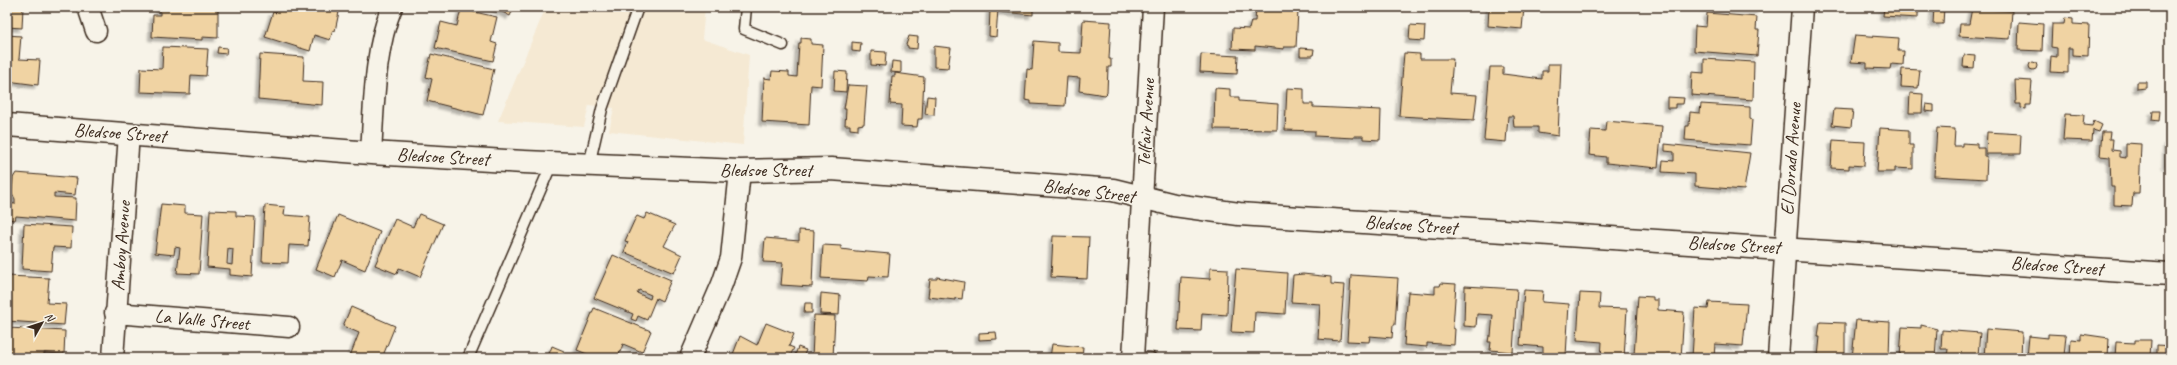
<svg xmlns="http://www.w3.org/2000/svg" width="2177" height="365" font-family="Caveat,sans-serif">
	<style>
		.built { fill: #f5e9d3 }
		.building { fill: #f0d3a3; stroke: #3b2a1e; fill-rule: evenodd; filter: url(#shadow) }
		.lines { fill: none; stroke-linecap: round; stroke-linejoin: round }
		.service-casing { stroke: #3b2a1e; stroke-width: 13 }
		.minor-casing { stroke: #3b2a1e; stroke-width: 23 }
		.tertiary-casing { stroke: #3b2a1e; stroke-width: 25 }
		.service { stroke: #f7f3e8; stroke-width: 10 }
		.minor { stroke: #f7f3e8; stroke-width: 20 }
		.tertiary { stroke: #f7f3e8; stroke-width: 22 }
		.labels { text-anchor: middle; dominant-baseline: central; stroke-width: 3; stroke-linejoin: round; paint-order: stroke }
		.street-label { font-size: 19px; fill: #3b2a1e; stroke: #f7f3e8 }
	</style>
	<defs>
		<filter id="shadow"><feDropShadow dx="-3.5" dy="3.5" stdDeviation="1" flood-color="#0004"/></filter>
	</defs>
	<rect width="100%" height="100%" fill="#f7f3e8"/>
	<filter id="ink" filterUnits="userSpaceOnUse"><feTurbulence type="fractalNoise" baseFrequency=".025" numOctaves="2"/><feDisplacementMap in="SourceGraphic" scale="8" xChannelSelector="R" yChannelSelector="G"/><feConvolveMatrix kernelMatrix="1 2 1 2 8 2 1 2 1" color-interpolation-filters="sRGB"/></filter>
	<g filter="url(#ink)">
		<path class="built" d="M546 7H705L702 39 749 55 743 145 609 131 614 108 589 105 584 127 498 121Z"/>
		<path class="building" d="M7 7H23L22 28 7 27Z
			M160 7H218V38L202 37V40L152 37 153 15H160Z
			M278 7H321L339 12 335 31 333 30 330 40 314 35 310 51 265 37 273 12 276 13Z
			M493 7H514L510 16Z
			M1002 7H1033V15L1002 12Z
			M1489 7H1524L1522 29 1488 26Z
			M1702 7H1760V10Z
			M1871 7H1922V11H1918V18L1883 16 1884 8Z
			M1934 7H1944L1943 24H1933Z
			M1256 8 1298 11 1296 47H1284V49L1255 46V50L1232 49 1233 28 1249 29 1251 21H1255Z
			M1972 8 2012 11 2010 39 1959 36 1960 24H1969Z
			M461 9 497 17 491 42 497 44 493 61 435 48 441 22 457 26Z
			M990 9H998L996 37 989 36Z
			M1707 13 1757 17 1756 30H1759L1757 56 1694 51 1695 26 1706 27Z
			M2065 18 2073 19V24L2089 25 2088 56 2072 55V48H2068V73L2050 72 2051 56 2057 57V48L2051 47 2052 24H2064Z
			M1083 20 1111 22 1109 59H1111V67H1108L1107 93 1105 95 1079 91 1080 78 1067 77 1065 106 1031 104V101L1025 100 1027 69 1032 70 1034 41 1058 43V52L1081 53Z
			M2019 22 2043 24 2042 51 2018 50Z
			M1410 25 1425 26 1424 41 1409 40Z
			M7 35 21 36 19 59 40 60 38 85 7 81Z
			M1855 35 1899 38 1898 51H1904L1903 65 1891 64 1890 69 1867 68V63L1851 62Z
			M909 36 918 37 917 49 908 48V46L906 45Z
			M801 38 811 39V44L823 45 821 86 811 85 809 125 762 122 764 78 771 79 772 71 789 72V76L797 77 799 43H801Z
			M852 42 861 43 860 52 852 51Z
			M934 46 951 48 948 68 934 67Z
			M163 47 208 49 206 76 191 75 190 94 140 92 141 68 162 69Z
			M218 47 227 48 226 54 217 53Z
			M1300 48 1314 49 1313 56H1300Z
			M871 51 886 52 885 66 871 65Z
			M1404 53 1420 54V59H1453L1450 93 1477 95 1474 120 1399 116Z
			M260 54 304 57 303 81 323 82 322 105 258 99Z
			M431 54 494 69 483 115 427 101 432 79 426 77Z
			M1201 54 1238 56 1237 74 1200 72Z
			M1964 55 1975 56 1974 68 1963 67Z
			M1704 59 1754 62 1753 100 1691 95 1692 72 1704 73Z
			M892 61 901 62V73L891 72Z
			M2029 66a4 4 0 1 1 8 0a4 4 0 1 1-8 0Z
			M1548 64H1561L1558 136 1538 133V127H1514L1513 116H1508L1506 142 1484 140 1490 67H1503V74L1542 79V71H1548Z
			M1902 69 1920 70 1918 88 1901 87Z
			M835 71 847 72 846 92 834 91Z
			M895 73 924 77 922 119H918L917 127 901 126 902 105 890 104 892 76H895Z
			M2015 80 2032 81 2030 105H2026V109L2021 108V104H2016Z
			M2137 82H2146V88L2137 89Z
			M848 85 867 86 864 124 858 125V130L850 129V125H845L846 109H844Z
			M1215 88 1230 89V97H1239V101L1278 104 1277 130 1214 129Z
			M1287 88 1304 89V104H1313V107L1381 110 1380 140 1363 139V136H1354V138L1315 136V131L1285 130Z
			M1910 93 1923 94 1922 113H1909Z
			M927 96 935 97 934 115 925 114Z
			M1667 97 1684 98 1683 104H1675V108H1667Z
			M1701 104 1750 107V119L1752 120 1750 145 1685 140 1686 126H1689L1690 112 1700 113Z
			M1926 104 1934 105V112L1925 111Z
			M1834 109 1853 110 1851 127 1832 125Z
			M2153 111H2160L2159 121 2152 120Z
			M2065 114 2084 115 2083 125 2092 126 2094 121 2102 125 2099 132 2093 130 2092 141 2063 140Z
			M1606 121 1662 126 1658 168 1606 163V157L1589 155 1591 130 1605 131Z
			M1880 128 1909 130V145H1913V169L1895 168V172H1877Z
			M1937 128 1955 129 1954 146H1962V143L1977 144V148H1984V156H1987L1986 179 1934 176Z
			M1987 132 2021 134 2020 154H1986Z
			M2102 132H2110L2109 139H2113L2112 150 2120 151V157L2126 158V143L2141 144 2139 193H2133L2132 206 2114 205V187H2111L2110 157 2100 156Z
			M1833 140 1865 142 1864 166 1849 165V169L1831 168Z
			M2167 142H2170V165H2166Z
			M1665 144 1750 153 1744 190 1695 186V174L1662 172 1663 160 1674 161V152L1665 151Z
			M16 173 77 178 75 195 54 193V197L76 198 75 221 16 216 15 220 7 219V203L15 204V199L12 193 13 178Z
			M161 204 185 206V213L203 214 199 274 177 273 180 248 175 247 174 255 155 253Z
			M265 205 285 207 284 215 310 217 308 246 289 245 288 263 262 262Z
			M210 210 236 211V216L255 217 252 277 230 275V269L207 267ZM228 248 233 249 232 265 227 264Z
			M647 213 675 225 664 246 682 255 674 273 624 252 628 242 625 241 635 219 637 216 644 219Z
			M419 214 443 224 420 277 399 268 397 274 375 265 395 219 413 227Z
			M338 215 380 232 365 270 342 260 335 277 316 269Z
			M24 224 72 227 71 248 53 247 51 271 22 269Z
			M799 230 814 231 812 287 781 285 783 263 763 262 765 238 799 241Z
			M1053 236 1089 237 1087 279 1051 277Z
			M823 245 841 246V249L856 251 890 254 888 277 869 276 868 281 821 278Z
			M613 255 671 280 662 301 656 298 647 320 638 316 636 321 631 319 633 314 594 298ZM639 290 651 295 650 299 637 293Z
			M1210 268 1228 269 1227 315 1202 313 1201 331 1178 330 1181 277 1210 279Z
			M1236 269 1287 273 1285 314 1255 312 1254 333 1231 332Z
			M1303 274 1331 277V284L1344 285 1340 341 1318 339 1320 304 1291 302 1293 275Z
			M1351 275 1398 278 1395 325H1393L1392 338 1370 336 1369 342 1347 341Z
			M8 276 49 278 47 303 66 304 64 325 7 321Z
			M937 277 964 282 962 299 955 298V300L928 297 930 279H937Z
			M1441 283 1456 284 1453 328 1455 329 1454 345 1427 343V347L1404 345 1408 292 1435 294V286H1440Z
			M1465 286 1517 289 1513 352 1490 350 1491 342H1488L1489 336H1491L1493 315 1477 314 1476 327 1464 326Z
			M1524 290 1543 291 1542 302 1569 304 1566 356 1543 355V347L1520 345Z
			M821 293 840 295 839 315 820 314Z
			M1580 293 1600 294 1599 308 1627 309 1624 358H1601L1602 342 1577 340Z
			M1638 296 1653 297V300H1658V310L1684 312 1681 358H1658V356L1634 355Z
			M1709 302 1747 304 1743 346 1715 344 1714 358H1692L1695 308 1708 309Z
			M805 303H812V313H804Z
			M351 307 395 326 382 358H355L350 356 359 333 343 326Z
			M594 308 651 331 642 352 623 344 618 358H597L577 350Z
			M814 315 835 316 833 358H812Z
			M1856 320 1890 322 1889 358H1852Z
			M1820 322 1845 323V358L1818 357 1820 337H1818Z
			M766 323 794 334 789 346 794 348 789 358 732 357 740 336 757 345Z
			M1921 325 1937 329 1935 358H1900L1902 327 1921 328Z
			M8 328 65 331 64 354 44 353V358H7Z
			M1986 329 2022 332 2021 358H1984Z
			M1942 330 1980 333 1978 355 1974 358H1947L1948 349H1941Z
			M996 332 997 339 979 340V333Z
			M2048 334 2066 335 2064 356 2027 358 2029 336 2048 338Z
			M2081 334 2109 338 2108 358H2070L2071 339 2081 340Z
			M2135 340H2151L2150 358H2115L2116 342 2135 343Z
			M1052 344 1083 347 1082 358H1050Z
			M2157 345 2170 346V358H2157Z
			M552 346 564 351 561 358 549 354Z
			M798 347 806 350 803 358H794Z"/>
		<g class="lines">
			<defs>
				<path id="service" d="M746 7 744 29 783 45
					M589 165 602 109 638 7
					M1133 357 1151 358
					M468 358 552 163"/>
				<path id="minor" d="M88 7 96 31
					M371 153C374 107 374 50 392 7
					M115 313 289 327
					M113 358 129 134
					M690 358 722 284 731 258 740 171
					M1133 358 1153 7
					M1778 358 1802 7"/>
				<path id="tertiary" d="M7 125 371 153 524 162 740 171 831 169 1113 190 1174 205 1239 214 2170 274"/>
			</defs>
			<use href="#service" class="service-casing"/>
			<use href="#minor" class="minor-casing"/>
			<use href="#tertiary" class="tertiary-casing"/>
			<use href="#service" class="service"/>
			<use href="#minor" class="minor"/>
			<use href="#tertiary" class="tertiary"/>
		</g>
	</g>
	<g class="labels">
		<g class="street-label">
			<text transform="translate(1146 123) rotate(-87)">Telfair Avenue</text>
			<text transform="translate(120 133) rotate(4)">Bledsoe Street</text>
			<text transform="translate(443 157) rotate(3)">Bledsoe Street</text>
			<text transform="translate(1791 159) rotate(-86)">El Dorado Avenue</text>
			<text x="766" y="170">Bledsoe Street</text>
			<text transform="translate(1089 191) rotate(7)">Bledsoe Street</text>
			<text transform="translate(1411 225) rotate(4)">Bledsoe Street</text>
			<text transform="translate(1734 245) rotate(3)">Bledsoe Street</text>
			<text transform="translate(121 246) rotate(-86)">Amboy Avenue</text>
			<text transform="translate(2057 266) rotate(4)">Bledsoe Street</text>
			<text transform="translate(202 320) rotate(5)">La Valle Street</text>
		</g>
	</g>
	<rect width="2177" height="365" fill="none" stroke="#f7f3e8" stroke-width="24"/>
	<rect x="12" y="12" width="2153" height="341" fill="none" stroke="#3b2a1e" stroke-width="1.5" filter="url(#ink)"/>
	<g transform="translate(42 323) rotate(51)" stroke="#f7f3e8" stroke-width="3" paint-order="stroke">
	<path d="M0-3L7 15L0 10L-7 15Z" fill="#3b2a1e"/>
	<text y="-6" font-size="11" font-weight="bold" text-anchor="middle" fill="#3b2a1e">N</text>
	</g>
</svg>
